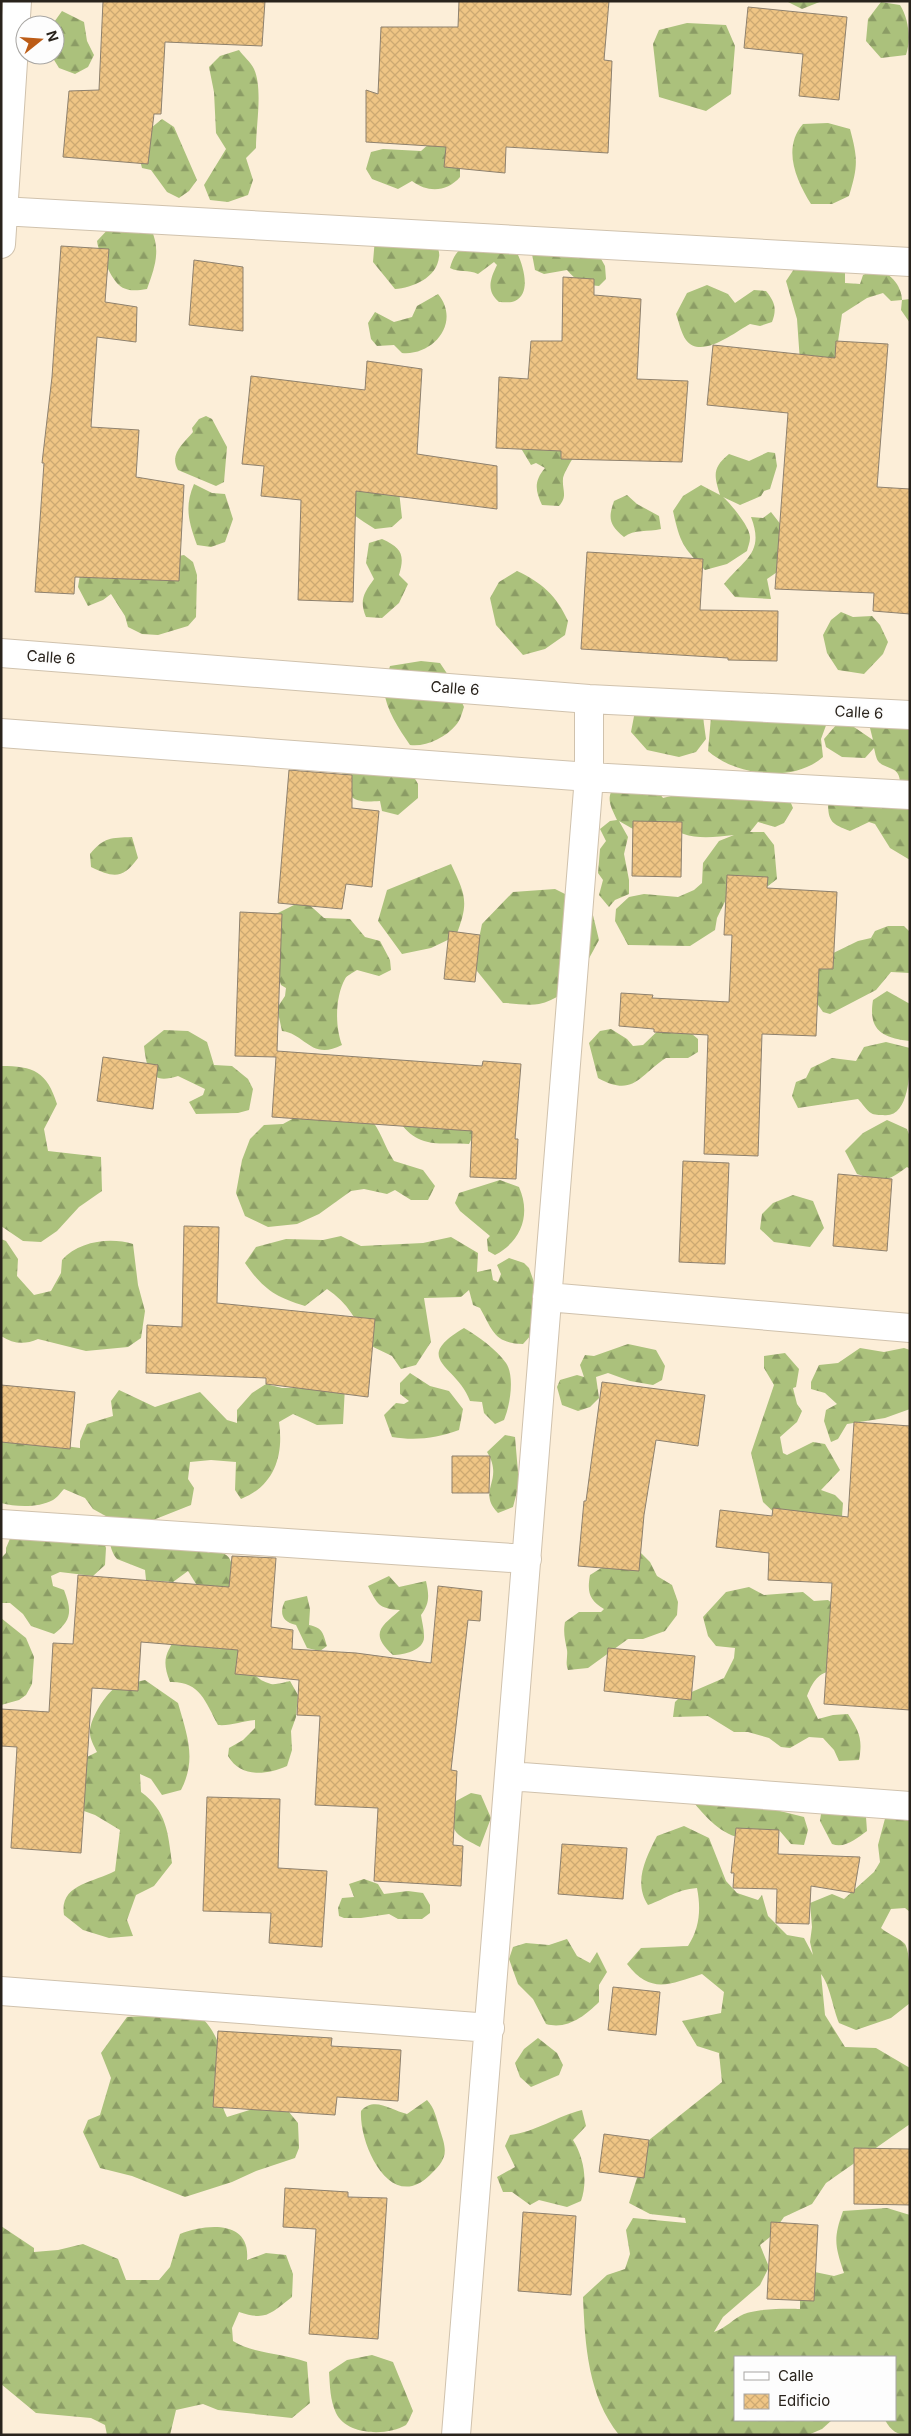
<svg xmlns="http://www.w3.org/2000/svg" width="911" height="2436" font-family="Inter,sans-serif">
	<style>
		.forest { fill: url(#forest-firs) }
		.building { fill: url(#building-cross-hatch); stroke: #8e816e }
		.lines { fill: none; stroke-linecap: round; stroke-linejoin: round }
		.minor-casing { stroke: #d0c2ad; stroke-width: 30 }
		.minor { stroke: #fff; stroke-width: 28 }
		.labels { text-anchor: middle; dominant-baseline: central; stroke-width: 4; stroke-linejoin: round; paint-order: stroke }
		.street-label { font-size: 15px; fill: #29231c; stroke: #fdfdfd }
	</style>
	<defs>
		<pattern id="forest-firs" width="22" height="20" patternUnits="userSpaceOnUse" patternTransform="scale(1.25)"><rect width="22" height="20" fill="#abc17c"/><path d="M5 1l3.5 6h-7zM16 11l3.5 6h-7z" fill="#8b9c65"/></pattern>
		<pattern id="building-cross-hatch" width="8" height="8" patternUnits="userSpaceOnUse" patternTransform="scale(1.25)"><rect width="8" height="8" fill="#efc585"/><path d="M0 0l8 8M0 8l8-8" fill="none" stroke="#cda972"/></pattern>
	</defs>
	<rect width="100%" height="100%" fill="#fceed8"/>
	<path class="forest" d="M786 1H822L802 9Z
		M881 2 900 5C909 19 911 40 906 55L881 58 866 41 868 19Z
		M62 11 84 22 87 41 94 55 88 67 75 74 59 68 51 55H55V25H52Z
		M687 23 726 25 735 46 731 94 706 111 659 97 653 44 659 30Z
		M239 50C243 56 251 62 254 69 263 89 256 125 256 148L246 158 253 180 248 195 228 202 210 200 204 185 226 149 216 133 214 92 209 67 220 56Z
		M162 119 174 127 197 180 189 191 179 198 167 192 151 170 142 168 135 141Z
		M828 123 850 129C858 159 858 166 849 196L832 204H811C796 180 782 148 803 124Z
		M438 136 460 160V177C447 192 428 193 412 181L398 189 372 179 366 169 371 152 383 149 421 151Z
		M112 225 151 229C161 250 155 267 147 289 121 294 116 285 105 263 102 256 98 249 97 241Z
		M375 238 437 245C438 248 440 254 439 257 437 278 412 288 395 289L373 262Z
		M469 245 490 252 493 250 515 249C522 261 533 293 515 301 511 303 503 302 499 302 486 291 490 279 497 265L494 262 478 274C468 269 459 273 450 268 453 257 457 249 469 245Z
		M555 253 564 257H600L605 266 606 279 599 286C585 285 576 281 567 270L544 274 535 270 532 254Z
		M796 266 845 270V283L860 284 863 275C866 274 871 270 874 270 889 270 902 286 902 300L910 299V323L901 310 902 300 891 301 883 293 867 298 842 314 834 369 800 362 797 319 786 281Z
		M707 285 728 294 735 303 754 290 766 291C775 302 777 309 772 322L760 326 750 324C735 332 701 360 686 340 681 333 679 322 676 314L687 293Z
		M438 294C461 322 434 356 402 353L394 345 377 346 371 339 368 323 375 312 394 322 412 317 417 306Z
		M206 416 212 419 227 447 224 482 216 486 178 470C169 454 183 444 193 432L192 428 199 419Z
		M519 445 576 453C573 458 563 474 563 479 562 490 568 496 559 506L542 505C535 490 534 481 545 468L536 463 531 465Z
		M768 452 775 453 777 466 770 489 764 491 761 496 740 505 723 497C731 504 751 528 750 538 750 542 748 547 747 551L727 564 705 570C683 547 680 543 673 511L683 496 701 485 720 495C714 475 712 468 729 454L749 461Z
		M342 479 399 491 402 518 392 527 375 529 364 522 351 513Z
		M194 484 212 493 225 494 233 519 225 542 211 547 197 545C189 523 184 507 194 484Z
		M627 495 637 504 659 516 661 529C648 532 634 529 624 537 609 525 608 518 614 501Z
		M771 512 785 530 783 568 767 579 771 599 735 597 724 584C744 559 765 553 751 517L763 518Z
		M382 539C402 548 405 555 399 575L408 584 399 603 382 618 366 617C359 600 364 593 374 579L366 563 369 543Z
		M184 555 193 562 197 575 196 617 188 626 158 635 142 634 128 627 125 616 111 594 103 600 88 606 78 587 80 575Z
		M517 571C541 582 557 596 568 621L565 635 545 649 523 655 496 625 490 598 499 582Z
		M841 612 853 617 872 616 880 625 888 642 883 654 864 674 838 670 827 653 823 635 831 620Z
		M421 661 440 663 454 684 464 707C462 713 460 721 456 725 445 738 426 747 410 745 399 729 386 710 384 690 384 683 388 673 390 666Z
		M910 700V860L890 848 875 824 869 822 850 831C832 824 828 822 828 802L900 783C900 765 885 770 878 761 876 758 875 752 874 748L865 758 842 757 826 747 824 739 837 724 854 727 873 740 868 720 885 704Z
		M635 711 703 717 706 739 696 752 679 757 647 750 631 732Z
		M711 717 828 720 821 739 823 757C794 783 736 776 708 751Z
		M356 751 414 777 418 784V798L398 815 382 811 380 801C353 803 348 800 342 774Z
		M618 779 650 781 663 798 675 795 788 796 793 808 784 823 775 827 758 822 750 832H764L774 845 777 879 768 886 758 880 734 883 717 918 715 930 690 946 628 945 615 921 616 909 629 897 644 894 678 897 694 890 702 883 703 863 719 841 734 835C707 838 683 841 662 821L633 829 619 821 628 837 624 854 629 880V894L615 900 609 907 599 895 603 880 598 873 600 849 606 841 600 829 610 821 617 820C608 801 606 798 618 779Z
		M132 837 138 858C123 879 114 878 91 867L90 854C104 837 111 838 132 837Z
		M451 864C466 896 469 902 456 936L431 948 402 954 378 921 387 890Z
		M555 889 591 907 599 940C584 967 572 997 539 1004 528 1006 514 1003 503 1003L477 971V948L482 924 513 892Z
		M304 900 324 918 350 919 365 937 380 941 390 960 391 970 379 976 357 970C353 973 347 975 345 979 335 997 335 1027 342 1045 311 1061 306 1034 282 1031L277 1008 285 996 286 988 281 985 275 966 272 916Z
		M888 926H904L910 932V973L891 972 876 990 830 1014 823 1012 786 959H821L858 941 871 938 875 931Z
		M887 991 910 1004V1041C882 1038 868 1030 873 1000Z
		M665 1024 686 1029 698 1039V1052L688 1058H666C639 1075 634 1098 598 1078L589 1043 600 1031 611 1029 627 1039 633 1046 643 1045Z
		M164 1030 188 1031 207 1042 214 1065 232 1066 248 1079 253 1089 249 1110 238 1113 196 1114 189 1102 203 1095 205 1089 178 1076C150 1085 147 1070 144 1046Z
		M886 1042 910 1048C910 1067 911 1119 883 1115 880 1115 874 1115 871 1113 867 1111 862 1103 858 1099L798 1108 792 1096 796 1082 806 1078 811 1068 832 1058 856 1061 864 1047Z
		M1 1066C34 1066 47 1072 57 1104L44 1129 48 1151 101 1157 102 1191 79 1207 57 1231 41 1242 23 1241 1 1226Z
		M408 1093 479 1133 472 1138 469 1144C441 1142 421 1149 402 1125Z
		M369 1117C381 1130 384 1146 394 1161L423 1170 435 1186 428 1200H411L395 1190 387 1194 364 1189 351 1191 319 1214 297 1224 268 1227 245 1216 236 1193 242 1160 250 1139 264 1125 283 1124 294 1118Z
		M887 1120 907 1129 910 1137V1169L907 1167C885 1183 882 1183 857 1174L845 1151 863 1133Z
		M500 1180 519 1187C531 1214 522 1241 495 1255L488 1251 487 1239 490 1236 460 1211 455 1203 459 1193Z
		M793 1195 813 1201 824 1228 810 1247 774 1242 760 1229 762 1214 773 1203Z
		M341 1236 361 1246 423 1243 451 1237 478 1253 477 1272 491 1269 493 1280 498 1282 501 1274 497 1265 509 1258 524 1263 529 1268 535 1285 532 1334 523 1344C494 1343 493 1331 480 1308L473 1305 469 1290 461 1297 424 1298 431 1342 416 1365 401 1369 392 1356 367 1344C359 1322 347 1302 327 1289L305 1306C275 1297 263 1289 245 1263L256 1247 286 1239 323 1240Z
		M1 1239 6 1241 18 1259 17 1276 34 1295 51 1291 61 1273 62 1260C79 1241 110 1237 133 1244L138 1285 145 1311 141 1338 128 1347 86 1351 38 1339C24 1345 14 1344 1 1336Z
		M464 1328C478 1336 496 1349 506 1363 515 1376 510 1406 504 1420L495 1424 484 1413 482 1402 470 1401C457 1365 410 1360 464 1328Z
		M628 1344 656 1350 665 1366 662 1380 653 1385 630 1381 608 1373 596 1377 599 1398 590 1407 578 1411 562 1405 557 1387 560 1380 577 1375 584 1377 580 1365 585 1355 594 1356Z
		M860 1348 884 1352 904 1348 910 1350V1409L885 1418 847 1424 838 1439 831 1442 824 1421 826 1410 837 1404 825 1393 811 1389V1382L819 1365 838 1363Z
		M785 1353 799 1369 796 1387 793 1388 797 1404 802 1411 797 1422 780 1437 783 1453 787 1455 813 1442 825 1444 840 1470 821 1490 835 1495 843 1503 842 1516 825 1525 781 1519 763 1502 751 1453 774 1385 764 1368V1356Z
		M410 1373 430 1386 449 1391 463 1409 459 1430C437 1438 416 1441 392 1437L384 1415 396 1403 404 1404 409 1401 400 1394V1383Z
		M266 1384 282 1388 345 1387 343 1424 317 1425 293 1414 279 1422C284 1456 274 1486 241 1499L235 1490 236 1462 211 1460 190 1462 188 1479 194 1488 191 1505 138 1526 206 1550 208 1553C237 1548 234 1570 228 1591L198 1587 188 1571 173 1582 146 1580 145 1570 117 1559C108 1549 108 1531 113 1520L93 1509 85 1498 64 1489C61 1492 57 1498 53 1500 38 1508 16 1507 1 1503V1441H27L80 1448V1441L87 1424 113 1416 111 1401 119 1390 155 1407 200 1392 227 1420 237 1423V1410L252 1393Z
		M505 1435 515 1437 519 1484 513 1507 498 1513C476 1490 505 1481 487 1452Z
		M100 1531 106 1548 105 1565 93 1576 60 1572 51 1576 53 1586 64 1590C72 1611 72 1620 54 1634L31 1626 23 1614 10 1603H1V1558L6 1553V1548L12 1534Z
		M640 1552 650 1562 657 1576 672 1585 678 1602 677 1615 665 1631 643 1639H628L588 1668 568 1670C565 1663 568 1657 567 1650 565 1639 563 1633 565 1622L579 1612H601L604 1609C589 1600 587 1592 590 1575L606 1565Z
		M389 1576 399 1587 426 1581C429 1595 430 1603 421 1615 422 1622 424 1629 424 1636 425 1650 404 1655 393 1655 369 1633 381 1627 400 1610 379 1609 377 1604 368 1586Z
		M749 1587 764 1595 803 1592 814 1601 828 1600 836 1606 834 1670C818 1673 813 1681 807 1696L818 1719 833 1715 848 1714C859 1731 863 1739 859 1760L839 1761 834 1750 823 1738 809 1737 790 1748 781 1747 769 1738 748 1732H734L708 1716 673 1717 675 1702 680 1697 724 1678 734 1658 735 1648 716 1646 708 1636 703 1617 726 1592Z
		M307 1596 310 1609 309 1625C323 1628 323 1633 327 1646L320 1651 307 1648 296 1625C282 1622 279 1613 285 1601Z
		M1 1618 26 1638 34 1657 32 1684 26 1695 19 1700 1 1705Z
		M235 1619C240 1641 243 1678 271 1684 276 1685 285 1682 290 1681L298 1695 296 1717 291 1731 292 1750 287 1766C266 1775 241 1778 228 1756L229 1748 243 1740 255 1728V1720C242 1721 231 1726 218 1725 205 1701 200 1681 170 1682 161 1659 166 1653 179 1633Z
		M145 1680 178 1703C187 1735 197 1759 181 1790L162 1795 151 1779 140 1774 141 1792C167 1811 168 1833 172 1863L154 1886 136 1895 127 1920 133 1936 109 1938 83 1930 64 1915C59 1884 93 1883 115 1871L120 1830 95 1815 84 1811 81 1760 97 1752C94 1746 90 1739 90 1733 89 1719 108 1689 121 1684 129 1682 138 1682 145 1680Z
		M699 1791 804 1817 808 1830 804 1845 791 1844 779 1830C770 1833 761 1837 752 1838 728 1841 709 1821 695 1804Z
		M471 1793 481 1795 491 1818 480 1847C454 1834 447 1831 456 1801Z
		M823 1800 866 1817 867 1831C857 1838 845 1849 832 1844L820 1821Z
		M910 1807V1912L905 1908 891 1909 881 1928C889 1935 900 1938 905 1944 911 1954 910 1988 910 2003L891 2018 856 2030 839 2023C833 2009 830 1985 821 1974L825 2015 845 2047 876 2048 910 2068V2124L826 2183 812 2204 784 2217 770 2237 760 2245 769 2267 760 2285 723 2317 714 2332C726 2328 733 2319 744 2314 755 2309 788 2308 800 2309V2295L810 2271 834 2276 844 2273C835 2246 833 2239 843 2211L887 2208 910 2215V2435C897 2435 891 2431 885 2420H895V2357H735V2420H832L822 2429 808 2435H619C588 2396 585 2345 583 2297L607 2275 625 2269 630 2254 626 2230 633 2218 686 2223 685 2218 650 2214 629 2203 649 2140 722 2082 719 2053 697 2046 682 2021 721 2013 724 1992 702 1974C670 1984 651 1995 627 1964L641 1948 688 1946C700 1927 701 1909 697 1888 675 1890 668 1898 648 1905 633 1882 646 1858 657 1836L684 1826 709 1838 726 1881 737 1893 758 1900 762 1895 768 1916 787 1935 804 1938 813 1955 810 1942 812 1927 810 1903 832 1894 844 1899 874 1872 880 1862 878 1845 887 1811Z
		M364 1879 378 1884 384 1894 408 1891 423 1893 430 1905V1913L422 1919H398L389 1914 361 1918H344L339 1916 338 1908 342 1898 354 1897 349 1884Z
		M567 1939 577 1956 590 1963 597 1952 607 1972 599 1985V2002C585 2016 567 2030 546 2024L533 1999 518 1984 509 1959 513 1947 526 1943 549 1945Z
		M159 2015 204 2020C237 2057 210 2085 227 2117L262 2106 289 2112 298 2123 299 2148 295 2158 256 2171 232 2182 185 2197 132 2176 100 2168 83 2132 88 2120 100 2115 111 2078 101 2053 127 2017Z
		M538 2038 557 2053 563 2065 559 2075 531 2087 520 2077 515 2063 524 2049Z
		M427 2100C435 2109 436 2117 439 2127 447 2151 449 2157 430 2175 391 2214 359 2145 361 2111 374 2096 391 2110 407 2114Z
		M582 2110 586 2126 573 2140C584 2158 588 2181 581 2201L567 2207 539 2200 530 2205 512 2192H503L497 2177 515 2167 505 2146 510 2135C536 2132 557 2116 582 2110Z
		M1 2226 34 2248V2252L58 2250 83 2244 118 2259 126 2280H159L170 2267 180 2234C205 2224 251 2219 247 2260L266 2253 286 2255 293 2274 292 2297C270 2314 266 2321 239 2312L232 2328 233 2341C254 2354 283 2353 307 2362L310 2403 292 2418 218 2410 203 2404 176 2410 170 2435H107L105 2425 91 2418 36 2413 1 2384Z
		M372 2355 393 2362 413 2411C411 2415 409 2421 406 2425 388 2436 347 2436 336 2413 330 2400 330 2386 329 2372L347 2360Z"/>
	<path class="building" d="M103 1H265L262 46 165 42 161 114H154L148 164 63 157 69 91 99 90Z
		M459 1H609L604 60 612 61 608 153 506 147 505 173 444 167 446 147 366 142V90L378 94 381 27H458Z
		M748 7 847 17 839 100 799 96 803 54 744 48Z
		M61 246 109 249 105 302 137 307 136 342 97 337 91 427 139 430 136 477 184 485 179 581 75 577 74 594 35 592 44 463H42L52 377Z
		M194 260 243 267V331L189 325Z
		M563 277 594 279V295L641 299 637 379 688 381 682 462 561 459V451L496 448 499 377 528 379 531 341H562Z
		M836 341 888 344 877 487 910 489V614L873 611 874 593 775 589 788 413 707 405 713 345 835 358Z
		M367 361 422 369 417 454 497 466V509L356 491 353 602 298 600 301 500 261 496 264 466 242 464 251 376 365 390Z
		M587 552 703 559 700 610 778 611 777 661 728 660V658L581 649Z
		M289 770 352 775V808L379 811 372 887 346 884 342 909 278 903Z
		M633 821 682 822 681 877 632 876Z
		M727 875 768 877 767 888 837 892 833 969H819L816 1036 762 1034 758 1156 704 1154 708 1035 654 1032V1029L619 1026 621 993 653 995 652 998 729 1002 732 935H724Z
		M240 912 282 914 277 1051 482 1066 483 1061 521 1064 515 1139H518L516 1179 470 1177 472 1131 272 1117 276 1057 235 1056Z
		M449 931 480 935 475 982 444 979Z
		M103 1057 158 1065 153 1109 97 1101Z
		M683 1161 729 1163 725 1264 679 1262Z
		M838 1174 892 1179 887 1251 833 1246Z
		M184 1226 219 1227 217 1303 375 1319 368 1397 266 1384V1378L146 1373 147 1325 182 1327Z
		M602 1382 705 1395 698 1446 656 1440 644 1515 639 1571 578 1566 584 1501H586Z
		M1 1385 75 1392 70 1449 1 1442Z
		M854 1422 910 1426V1710L824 1704 832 1583 768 1580 769 1553 716 1547 720 1510 772 1516 773 1508 848 1517Z
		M452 1456H490L489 1493H452Z
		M232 1556 276 1558 271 1627 293 1630 292 1649 356 1653 431 1663 438 1586 482 1591 480 1621 468 1620 451 1770 457 1771 453 1845 463 1846 461 1886 374 1881 378 1808 315 1805 320 1716 297 1715 299 1680 235 1674 238 1650 141 1642 138 1691 92 1688 81 1853 11 1848 17 1747 1 1746V1709L49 1712 53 1643 73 1644 78 1575 229 1587Z
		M608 1648 695 1656 691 1700 604 1691Z
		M207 1797 280 1799 278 1868 327 1871 322 1947 269 1943 271 1913 203 1911Z
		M736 1828 779 1830 778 1854 860 1857 854 1893 811 1886 809 1924 776 1923 777 1889 733 1888 734 1873H731Z
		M562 1844 627 1848 623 1899 558 1894Z
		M613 1987 660 1992 656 2035 608 2030Z
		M218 2031 332 2038 331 2046 401 2050 398 2101 337 2097 335 2115 213 2107Z
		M604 2134 649 2140 644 2178 599 2172Z
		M854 2148 910 2149V2205L854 2204Z
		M285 2188 348 2192V2197L387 2198 378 2339 309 2334 316 2229 283 2227Z
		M523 2212 576 2216 571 2295 518 2291Z
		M771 2222 818 2225 814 2301 767 2299Z"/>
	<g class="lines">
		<defs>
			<path id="minor" d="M1 211 910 262
				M1 244 17 1
				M1 653 589 699 910 715
				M1 733 589 777 910 795
				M547 1297 910 1328
				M1 1524 527 1559
				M509 1776 910 1806
				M1 1991 490 2028
				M456 2435 589 777V699"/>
		</defs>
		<use href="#minor" class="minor-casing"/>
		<use href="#minor" class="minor"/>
	</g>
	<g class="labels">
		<g class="street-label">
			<text transform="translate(51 657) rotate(4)">Calle 6</text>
			<text transform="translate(455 688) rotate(4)">Calle 6</text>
			<text transform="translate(859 712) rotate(3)">Calle 6</text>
		</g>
	</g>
	<rect width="911" height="2436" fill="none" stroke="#29231c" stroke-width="5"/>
	<rect x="734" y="2356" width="162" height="65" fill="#fdfdfd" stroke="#a8a6a3"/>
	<rect x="744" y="2372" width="25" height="8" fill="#ffffff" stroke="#a8a6a3"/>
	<text x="778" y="2381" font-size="15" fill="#29231c">Calle</text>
	<rect x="744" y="2394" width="25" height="15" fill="url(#building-cross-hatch)" stroke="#a8a6a3"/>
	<text x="778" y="2406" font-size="15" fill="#29231c">Edificio</text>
	<g transform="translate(40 40) rotate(73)"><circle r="24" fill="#fdfdfd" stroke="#a8a6a3"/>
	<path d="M0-4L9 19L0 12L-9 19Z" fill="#bc5c16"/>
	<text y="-8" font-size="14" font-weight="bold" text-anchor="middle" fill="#29231c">N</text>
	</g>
</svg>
